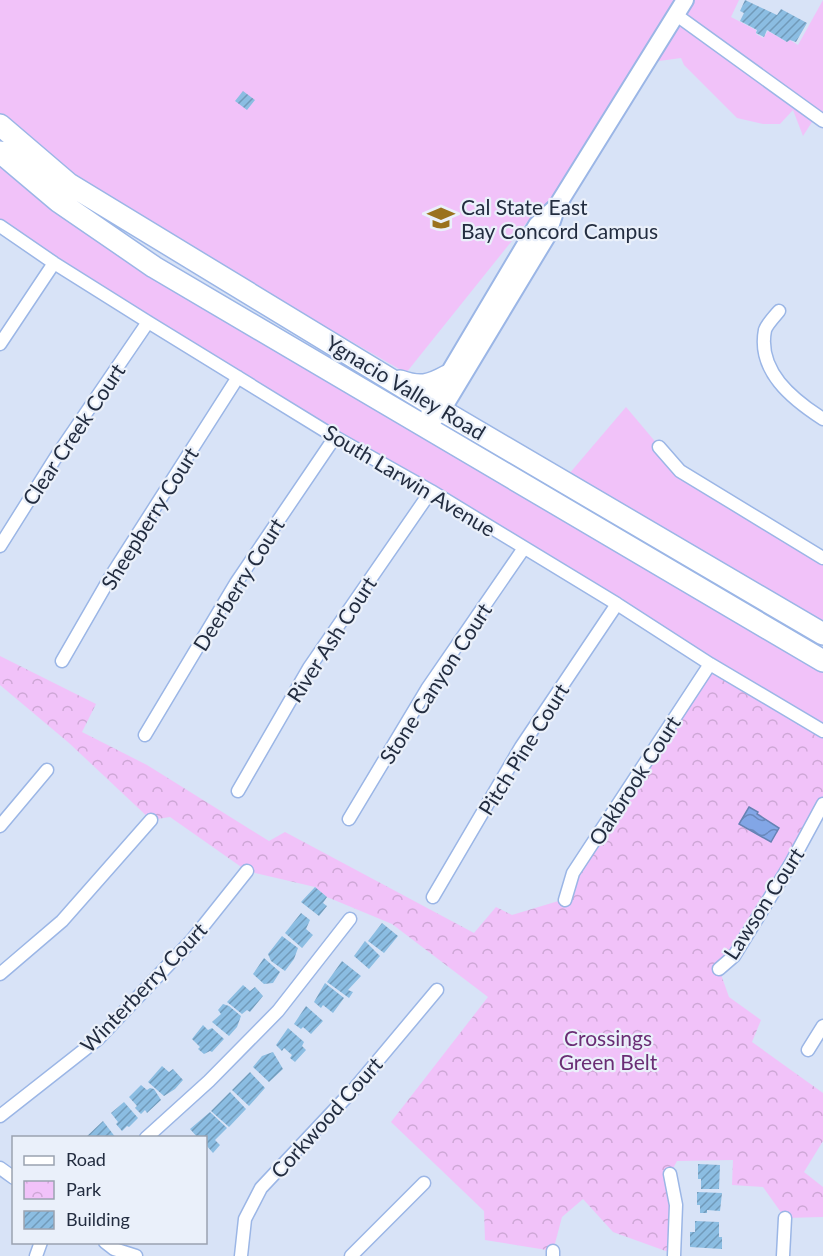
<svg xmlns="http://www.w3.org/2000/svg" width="823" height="1256" font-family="Lato,sans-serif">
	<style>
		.grass { fill: #f1c2f9 }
		.park { fill: url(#park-crowns) }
		.water { fill: url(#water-waves); stroke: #6682b4; stroke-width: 1.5 }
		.building { fill: url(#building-hatch) }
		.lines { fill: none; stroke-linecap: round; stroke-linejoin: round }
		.street-casing { stroke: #9bb6e6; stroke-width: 15 }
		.secondary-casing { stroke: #9bb6e6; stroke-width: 20 }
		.highway-casing { stroke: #9bb6e6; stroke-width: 24 }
		.street { stroke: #fff; stroke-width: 12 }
		.secondary { stroke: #fff; stroke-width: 16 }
		.highway { stroke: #fff; stroke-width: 21 }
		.labels { text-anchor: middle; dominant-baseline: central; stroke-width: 4.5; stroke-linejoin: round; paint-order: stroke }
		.poi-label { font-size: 21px; fill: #232d40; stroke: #eaf0fa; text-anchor: start }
		.street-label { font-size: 21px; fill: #232d40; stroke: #eaf0fa }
		.park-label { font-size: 21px; fill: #6a2d75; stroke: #eaf0fa }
	</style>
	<defs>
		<pattern id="park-crowns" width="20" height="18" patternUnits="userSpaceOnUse" patternTransform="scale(1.5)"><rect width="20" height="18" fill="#f1c2f9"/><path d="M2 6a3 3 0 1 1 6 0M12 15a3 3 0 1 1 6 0" fill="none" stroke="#cea7d6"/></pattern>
		<pattern id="water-waves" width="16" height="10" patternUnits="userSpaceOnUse" patternTransform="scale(1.5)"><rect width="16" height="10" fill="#82a6e6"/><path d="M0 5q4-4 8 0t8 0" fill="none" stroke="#6a88bc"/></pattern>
		<pattern id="building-hatch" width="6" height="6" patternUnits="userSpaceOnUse" patternTransform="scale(1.5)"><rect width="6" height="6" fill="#8bbde2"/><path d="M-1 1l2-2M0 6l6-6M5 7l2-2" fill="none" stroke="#719ab9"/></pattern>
	</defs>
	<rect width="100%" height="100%" fill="#d8e3f7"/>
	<path class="grass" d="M0 0H739L731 17 756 30V34L763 38 768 31 787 42 790 40 798 45 823 0V121L812 122 803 136 793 110 780 124H763L737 118 684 65 681 58 644 63 557 206 527 222 406 373 335 332 182 251 0 125Z
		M0 152 58 201 823 661V731L0 226Z
		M626 407 680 471 823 558V634L563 481Z"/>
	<path class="park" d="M0 656 96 704 82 732 147 765 269 841 285 832 474 933 496 907 512 915 565 899 573 873 710 664 823 731V804L719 969 729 997 761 1020 752 1042 823 1093V1141L804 1172 823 1187V1217L785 1218 763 1187 732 1185 733 1160 677 1161 670 1174 674 1254 613 1232 583 1199 562 1217 553 1251 485 1240 484 1211 391 1122 488 997 392 924 327 897 315 887 247 871 170 817 151 820 69 743 0 685Z"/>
	<path class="water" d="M749 807 758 812 757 814 779 828 771 842 739 824Z"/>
	<path class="building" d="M745 0 777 15 781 9 807 23 796 42 790 40 787 42 767 30 764 37 756 33 757 30 740 21 744 13 740 11Z
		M243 91 255 100 247 110 235 101Z
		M315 887 327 897 323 903 327 906 319 916 301 902Z
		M301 913 310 920 306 929 313 935 302 948 285 933Z
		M382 923 398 936 384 953 368 941Z
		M282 936 298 948 294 959 285 971 271 961 268 954Z
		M365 941 380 956 369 969 354 956Z
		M264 958 280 972 273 983 264 984 253 974Z
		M342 961 361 976 348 990 353 992 349 998 327 982Z
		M325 983 344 998 333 1013 323 1005 321 1008 314 1002Z
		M243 985 250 991 255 987 263 996 250 1012 247 1010 242 1014 227 1002Z
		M223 1004 229 1006 241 1016 237 1027 229 1036 212 1022 221 1014 218 1010Z
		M306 1006 323 1021 311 1034 303 1027 301 1029 294 1024Z
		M203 1025 208 1030 212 1028 224 1039 212 1052 210 1051 204 1054 198 1049 200 1047 192 1039Z
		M288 1028 304 1042 302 1046 306 1050 295 1062 290 1058 292 1055 284 1048 282 1051 276 1045Z
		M273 1052 283 1069 269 1082 253 1067 262 1056Z
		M162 1066 169 1072 173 1069 183 1080 175 1089 164 1096 148 1082Z
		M250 1072 265 1088 249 1106 232 1090Z
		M141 1085 147 1090 150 1088 154 1089 161 1100 147 1113 145 1110 141 1114 135 1108 137 1106 129 1097Z
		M230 1092 246 1109 229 1127 211 1111Z
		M124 1102 138 1118 129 1127 127 1126 122 1131 116 1124 118 1122 111 1113Z
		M210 1112 227 1128 215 1140 220 1145 213 1153 206 1145V1138H198L190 1129Z
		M103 1121 116 1138H85Z
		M698 1164 720 1165 719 1189H701V1179H698Z
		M697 1192 722 1193 720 1211 707 1210V1213H700V1205H697Z
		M695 1221 719 1222V1237H722V1249L690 1247V1232H695Z"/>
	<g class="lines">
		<defs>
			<path id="street" d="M675 14 823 121
				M0 226 54 263 148 322 335 437 431 491 617 604 710 664 823 731
				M779 311C774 317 767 324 765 330 757 371 792 399 823 419
				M0 344 54 263
				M659 447 680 471 823 558
				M0 546 56 457 148 322
				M62 661 111 576 238 377
				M145 735 236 583 335 437
				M238 791 309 668 431 491
				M349 819 427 689 524 548
				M0 826 47 770
				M433 897 521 747 617 604
				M565 900 573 873 710 664
				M719 969 734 956 790 865 823 804
				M0 974 62 921 151 820
				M808 1050 823 1026
				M0 1116 98 1039 192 940 247 871
				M146 1138 209 1081 278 1011 350 919
				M0 1168 14 1178
				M670 1174 676 1205 674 1256
				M105 1242 114 1249 136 1256
				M36 1256 41 1242
				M241 1256 245 1219 261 1188 354 1089 437 990
				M351 1256 424 1183
				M553 1256V1251
				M783 1256 785 1218"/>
			<path id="secondary" d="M557 206 547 236 442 410 427 427 431 404 439 390 537 225Z
				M557 206 685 0"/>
			<path id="highway" d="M0 125 69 184 431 404 823 634
				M0 152 58 201 154 267 823 661
				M400 381C420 388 429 386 447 376"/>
		</defs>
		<use href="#street" class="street-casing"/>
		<use href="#secondary" class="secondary-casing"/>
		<use href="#highway" class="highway-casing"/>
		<use href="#street" class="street"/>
		<use href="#secondary" class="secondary"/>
		<use href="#highway" class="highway"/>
	</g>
	<defs>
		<symbol id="school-bare" viewBox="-9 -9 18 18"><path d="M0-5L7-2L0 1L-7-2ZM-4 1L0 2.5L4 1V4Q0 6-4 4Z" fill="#9a721e" stroke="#eaf0fa" stroke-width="2.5" paint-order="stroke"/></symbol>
	</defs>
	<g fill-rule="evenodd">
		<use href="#school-bare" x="422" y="199" width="38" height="38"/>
	</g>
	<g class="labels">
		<g class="poi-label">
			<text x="461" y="206">Cal State East<tspan x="461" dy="24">Bay Concord Campus</tspan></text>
		</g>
		<g class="street-label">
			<text transform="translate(406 387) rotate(31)">Ygnacio Valley Road</text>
			<text transform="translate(73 434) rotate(-56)">Clear Creek Court</text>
			<text transform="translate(410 480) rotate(31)">South Larwin Avenue</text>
			<text transform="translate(149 518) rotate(-58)">Sheepberry Court</text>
			<text transform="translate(238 584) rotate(-58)">Deerberry Court</text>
			<text transform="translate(331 639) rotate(-57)">River Ash Court</text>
			<text transform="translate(435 683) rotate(-57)">Stone Canyon Court</text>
			<text transform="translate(523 749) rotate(-58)">Pitch Pine Court</text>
			<text transform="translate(634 780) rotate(-57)">Oakbrook Court</text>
			<text transform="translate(763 903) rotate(-57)">Lawson Court</text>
			<text transform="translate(143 987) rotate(-46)">Winterberry Court</text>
			<text transform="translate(326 1117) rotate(-48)">Corkwood Court</text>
		</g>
		<g class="park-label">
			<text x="608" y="1037">Crossings<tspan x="608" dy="24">Green Belt</tspan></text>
		</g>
	</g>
	<rect x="12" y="1136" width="195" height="108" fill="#eaf0fa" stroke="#9aa2b0" stroke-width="1.5"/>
	<rect x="24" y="1156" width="30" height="9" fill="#ffffff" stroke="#9aa2b0" stroke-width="1.5"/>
	<text x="66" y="1166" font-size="18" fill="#232d40">Road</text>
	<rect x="24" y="1181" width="30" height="18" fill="url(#park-crowns)" stroke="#9aa2b0" stroke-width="1.5"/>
	<text x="66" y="1196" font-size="18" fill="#232d40">Park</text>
	<rect x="24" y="1211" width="30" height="18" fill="url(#building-hatch)" stroke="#9aa2b0" stroke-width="1.5"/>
	<text x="66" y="1226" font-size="18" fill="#232d40">Building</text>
</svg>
